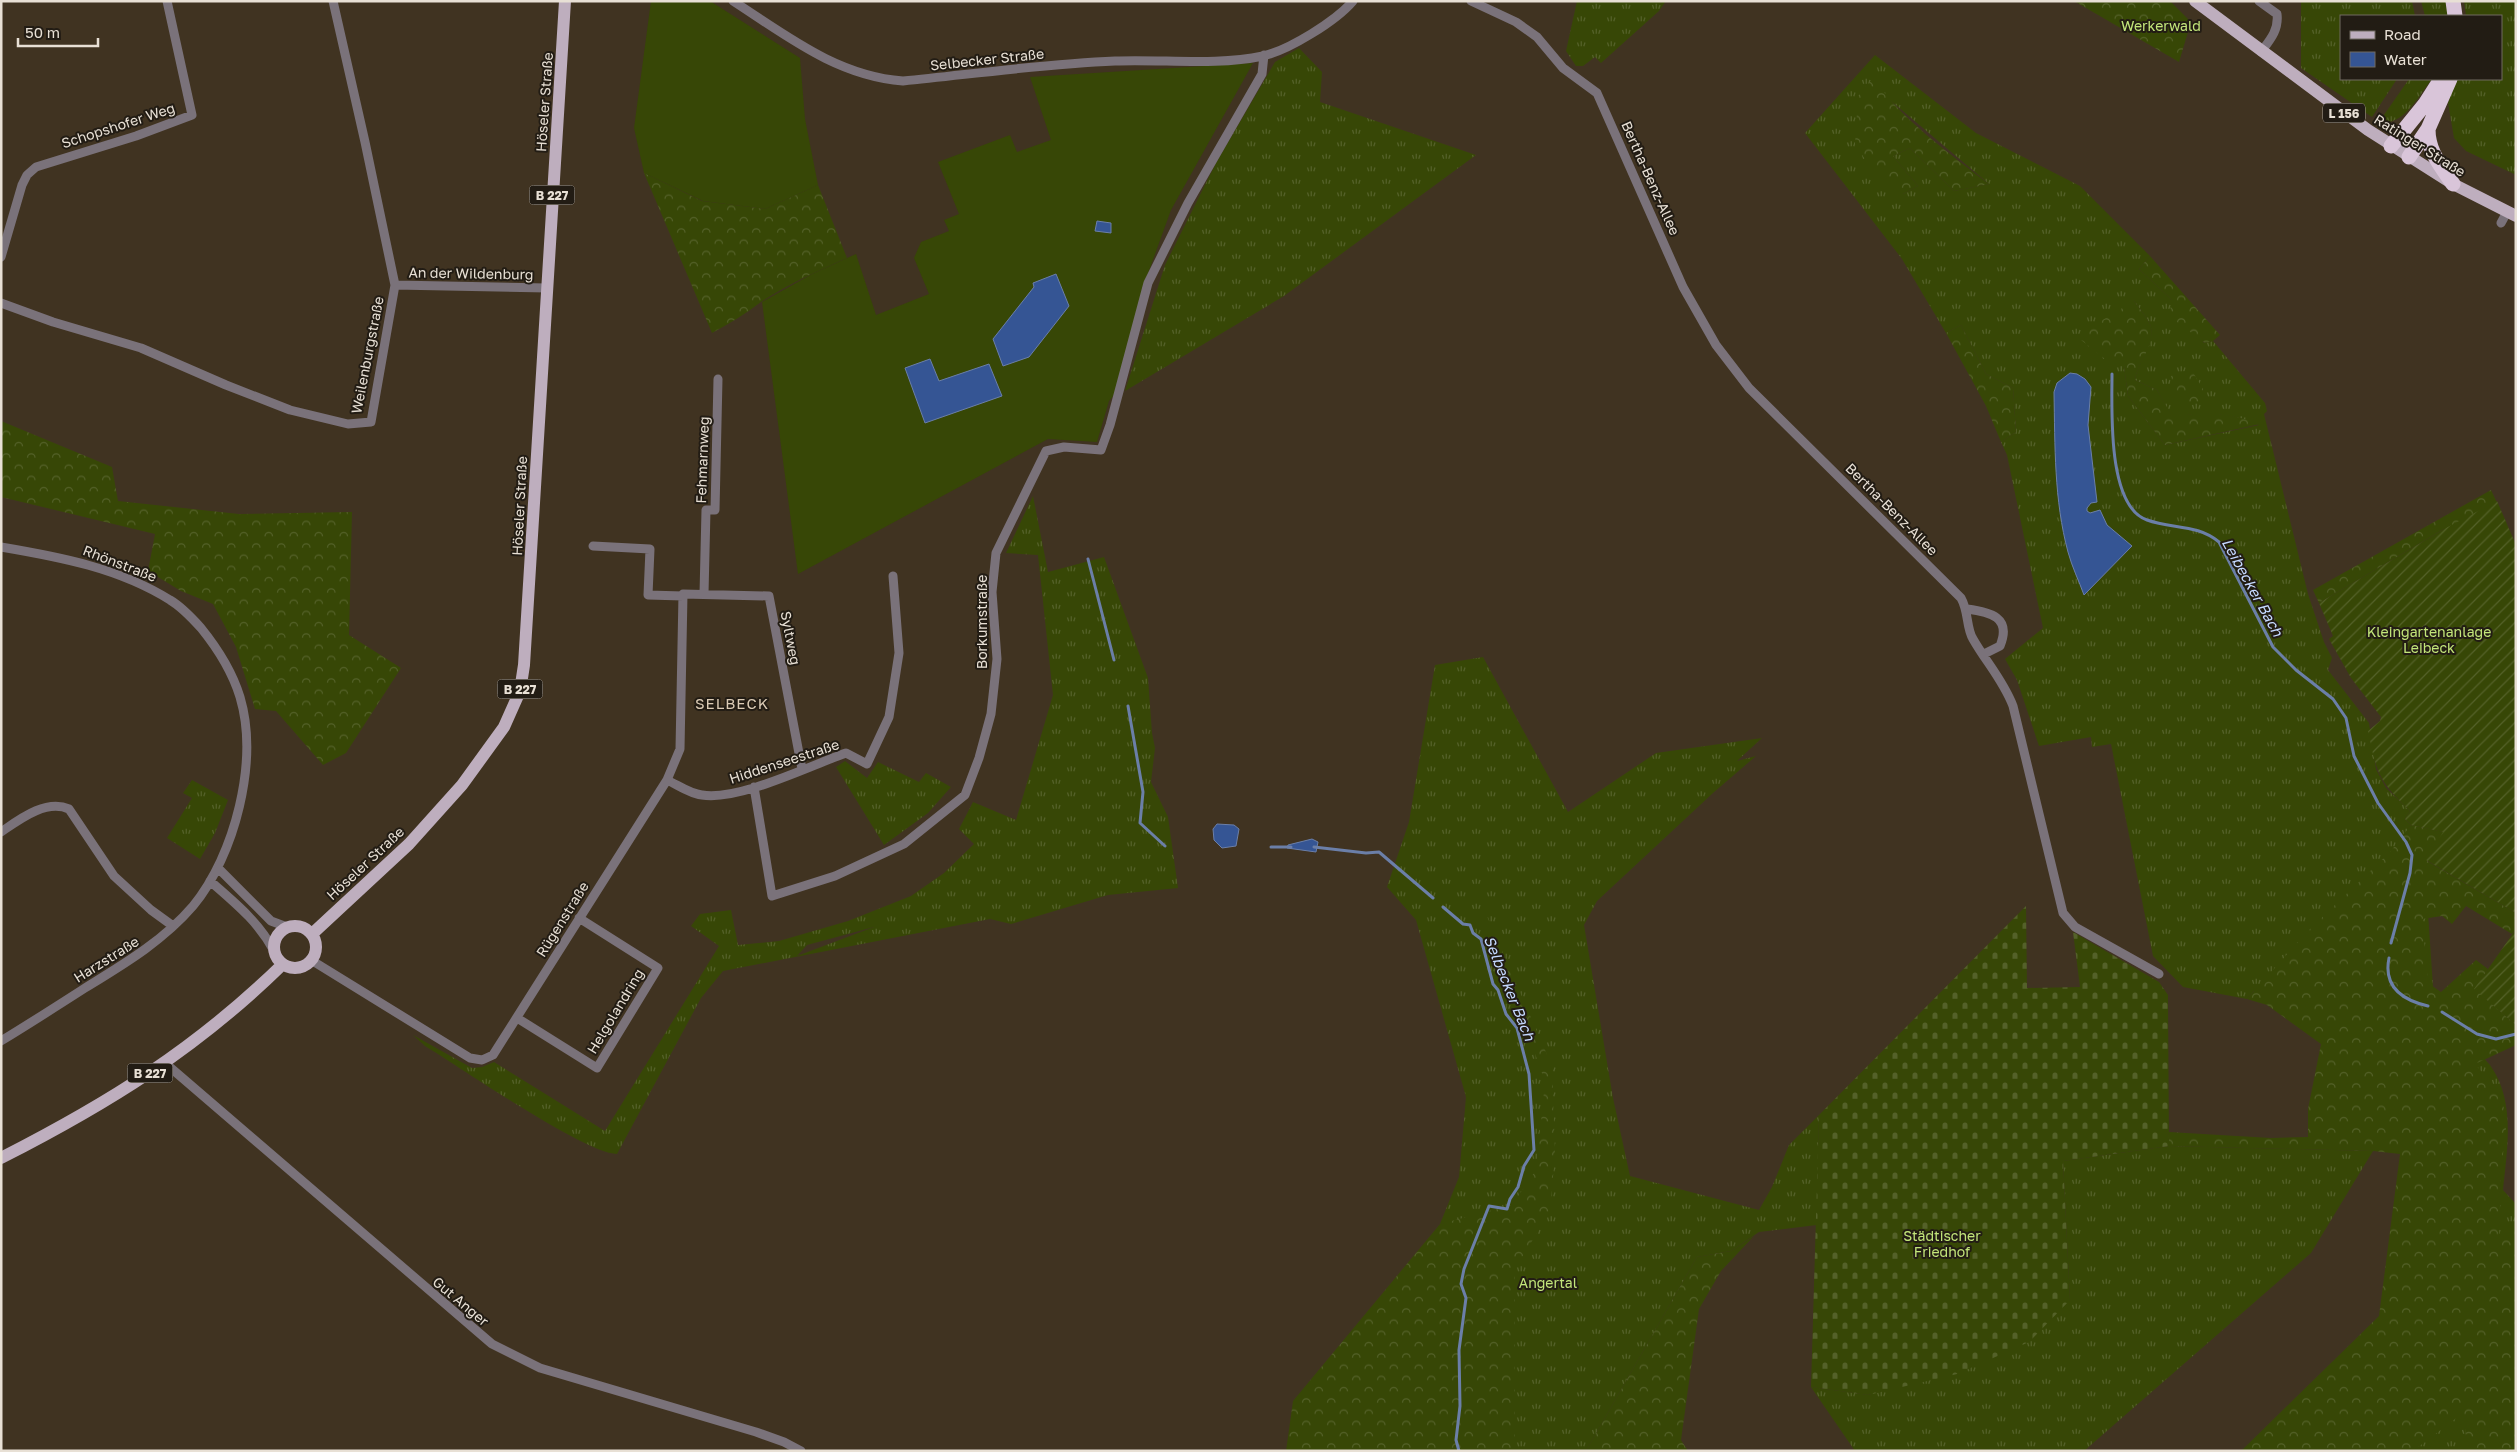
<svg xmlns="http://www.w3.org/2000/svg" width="2517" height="1452" font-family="'Golos Text',sans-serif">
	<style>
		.grass { fill: url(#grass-tufts); fill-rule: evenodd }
		.forest { fill: url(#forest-crowns) }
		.cemetery { fill: url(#cemetery-stones) }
		.garden { fill: url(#garden-furrows) }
		.pitch { fill: #374706 }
		.water { fill: #355594; stroke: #6b7fa8 }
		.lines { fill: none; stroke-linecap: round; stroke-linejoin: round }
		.stream { stroke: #6b7fa8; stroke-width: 3 }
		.street { stroke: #7a727a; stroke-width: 9 }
		.primary { stroke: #beaebe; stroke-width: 12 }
		.highway { stroke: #d9c5d9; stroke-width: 15 }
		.labels { text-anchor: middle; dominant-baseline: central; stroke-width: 4; stroke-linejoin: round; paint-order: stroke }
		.shield { fill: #221c14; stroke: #ada59b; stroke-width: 1 }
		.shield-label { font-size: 12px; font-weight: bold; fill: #e8e0d5 }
		.park-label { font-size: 14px; fill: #c3e67a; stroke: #221c14 }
		.street-label { font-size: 14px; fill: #e8e0d5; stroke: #221c14 }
		.water-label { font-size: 15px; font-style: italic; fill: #c5d9ff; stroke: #221c14 }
		.neighbourhood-label { font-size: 15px; letter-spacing: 1px; fill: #dbcbb5; stroke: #221c14 }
	</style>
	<defs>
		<pattern id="grass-tufts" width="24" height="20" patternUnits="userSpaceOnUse" patternTransform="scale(1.25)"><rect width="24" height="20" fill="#374706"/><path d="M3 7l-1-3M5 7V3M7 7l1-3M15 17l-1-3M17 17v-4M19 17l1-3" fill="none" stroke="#546129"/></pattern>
		<pattern id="forest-crowns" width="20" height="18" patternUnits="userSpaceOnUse" patternTransform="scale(1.25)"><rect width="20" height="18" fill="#374706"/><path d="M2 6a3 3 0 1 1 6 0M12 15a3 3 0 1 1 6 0" fill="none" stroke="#546129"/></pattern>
		<pattern id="cemetery-stones" width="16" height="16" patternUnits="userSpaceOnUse" patternTransform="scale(1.25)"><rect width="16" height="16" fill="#374706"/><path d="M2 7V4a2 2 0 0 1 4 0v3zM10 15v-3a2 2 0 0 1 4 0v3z" fill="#546129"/></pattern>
		<pattern id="garden-furrows" width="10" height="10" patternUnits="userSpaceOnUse" patternTransform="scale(1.25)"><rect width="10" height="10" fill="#374706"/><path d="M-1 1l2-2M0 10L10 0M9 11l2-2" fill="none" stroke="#546129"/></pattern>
	</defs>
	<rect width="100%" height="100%" fill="#403321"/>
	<path class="grass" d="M1577 1H1666L1659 11 1601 63 1595 57 1583 66H1576L1566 51Z
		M2301 1H2412L2415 16H2341V79H2397L2372 117 2301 68Z
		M2421 1H2447L2450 16H2425Z
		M2464 1H2516V175L2466 151 2454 138 2448 103 2456 79H2501V16H2466Z
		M1299 48 1322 72 1320 102 1476 155 1284 296 1125 391 1165 265 1216 163 1275 62Z
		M1875 55 1976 133 2080 186 2150 256 2139 269 2172 300 2204 343 2213 341 2265 403 2267 411 2264 414 2308 594 2324 642 2332 658 2328 670 2369 723 2376 769 2386 788 2410 811 2405 819 2411 825 2408 830 2428 913 2435 1016C2451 1030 2478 1050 2490 1065 2516 1101 2507 1149 2503 1190L2516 1204V1451H2248L2394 1318 2411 1083 2254 991 2247 999 2183 987 2153 956 2111 744 2092 747 2091 737 2039 746 2017 680 2005 659 2043 628 2007 455 2001 442 2016 432 2013 388 1986 374 1961 325 1946 333 1902 259 1805 133ZM1874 78 1884 95 1989 184 1954 191 1910 148 1893 156 1918 186 1903 194ZM2134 301C2139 308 2146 316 2150 324 2157 341 2137 363 2135 380L2157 390 2172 417C2201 412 2231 412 2259 425L2165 445 2128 396 2124 366Z
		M2409 79H2432C2419 95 2404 127 2379 122Z
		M1033 496 1048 572 1104 557 1148 678 1152 733 1155 748 1151 782 1168 817 1178 888 1108 895 1011 924 990 919 723 971 701 998 617 1154C585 1154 460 1067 425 1046L413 1035 472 1068 482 1067 494 1062 605 1131 719 946 691 926 700 914 731 910 738 945 779 941 848 921 911 896 944 873 974 844 959 829 973 802 1016 820 1053 695 1038 555 1006 553ZM874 927 797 956 807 945Z
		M1483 657 1568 812 1656 753 1762 738 1737 761 1756 756 1713 793 1597 901 1584 925 1613 1098 1630 1176 1759 1210 1772 1187 1789 1145 1819 1115 1817 1225 1759 1232 1731 1251 1697 1257 1586 1451H1297L1451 1222 1440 1224 1459 1177 1466 1097 1416 920 1387 887 1409 822 1435 665Z
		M845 761 867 778 878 762 919 782 926 773 951 787 928 813 884 845 836 767Z
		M192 780 228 800 215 833 200 859 167 838 192 798 183 793Z
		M2169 1146 2373 1151 2311 1253 2084 1451H1855L1811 1387 1869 1395 2070 1300 2063 1161Z"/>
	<path class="forest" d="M2074 1H2170L2191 22 2179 62Z
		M1874 77C1895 115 1954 157 1989 184L1954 191 1910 148 1893 156 1918 186 1903 194 1874 173 1855 144 1858 96Z
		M644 173 702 201 765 209 818 185 847 258C818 271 788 284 761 302 745 314 729 324 712 333Z
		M2150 256 2220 335 2213 341 2205 343 2169 316 2172 300 2139 269Z
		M2134 301C2139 308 2146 316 2150 324 2158 341 2137 363 2135 380L2157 390 2172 416C2208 412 2225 412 2260 424L2165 445 2128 396 2124 366 2110 363 2076 336Z
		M1961 325 1986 374 2013 388 2016 432 2001 442 1986 406 1946 333Z
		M2191 369 2203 389 2200 402 2178 404 2169 392 2171 376Z
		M1 421 112 467 118 501 239 514 352 512 349 635 401 668 346 753 323 765 276 711 255 709 236 647 213 604 181 591 148 571 155 534 1 497Z
		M2491 490 2506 522 2444 529 2319 603 2313 590Z
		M2411 825 2444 832 2427 861 2516 913V929L2512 934 2466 906 2452 924 2442 916 2422 919 2428 983 2441 992 2476 960 2488 969 2475 989 2516 1025V1045L2475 1064 2496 1089 2504 1108 2506 1129 2501 1171 2499 1239 2513 1222 2516 1223V1451H2468L2463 1413 2413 1451H2241L2379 1316 2400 1154 2373 1151 2169 1146V1132L2271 1138 2308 1137V1109L2321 1044 2267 1005 2247 999 2309 930 2391 851Z
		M1479 910 1486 914 1552 1066 1555 1153 1550 1213 1515 1268V1451H1286L1293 1401 1440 1224 1512 1205 1536 1170 1545 1082 1516 999Z
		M1754 1236 1721 1271 1699 1309 1681 1440 1688 1451H1586L1697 1257 1731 1251Z"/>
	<path class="cemetery" d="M2026 906 2027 988 2080 987 2073 932 2159 982 2168 995 2169 1146 2063 1161 2070 1300 2029 1342 1957 1374 1868 1395 1811 1387 1819 1115Z"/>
	<path class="garden" d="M2497 501 2516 545V913L2426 860 2443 832 2411 825 2405 819 2410 811C2378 780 2377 774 2368 731L2380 721 2381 717 2351 678 2329 639 2333 636 2319 603 2446 528Z
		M2516 929V1025L2474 989Z"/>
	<path class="pitch" d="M651 1H710L800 58 805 119 818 185 765 209 703 201 644 173 634 128Z
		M1253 63 1171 210 1142 290 1116 393 1109 401 1097 442 1048 439 798 574 762 302 812 274 856 254 876 315 929 294 914 258 921 242 949 231 944 220 959 214 938 162 1010 135 1017 152 1051 140 1030 77Z"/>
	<path class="water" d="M1097 221 1111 223V233L1095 231Z
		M1056 274 1069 306 1029 357 1003 366 993 339 1034 287 1033 283Z
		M930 359 939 381 989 364 1002 396 925 423 905 368Z
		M2070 373 2077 374 2085 379 2091 387 2088 425 2097 502 2091 503 2087 508V511L2090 513 2100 510 2107 525 2132 546 2084 595C2079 581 2072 567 2068 552 2054 500 2055 446 2054 392L2057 383Z
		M1217 824 1234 825 1239 829 1236 846 1222 848 1214 840 1213 829Z
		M1312 839 1318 842 1316 852 1287 848 1288 845Z"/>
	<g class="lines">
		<path class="stream" d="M2112 374C2112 410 2107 506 2147 520 2172 529 2198 524 2219 542L2273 647 2296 670 2333 699 2346 718 2354 756 2378 803 2406 842 2412 855 2410 873 2391 943
			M1088 559 1114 660
			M1128 706 1143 792 1140 823 1165 846
			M1271 847H1291
			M1314 847 1366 853 1379 852 1433 898
			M1443 907 1463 924 1470 925 1473 933 1481 939 1493 984 1498 990 1506 1014 1517 1028 1529 1074 1534 1150 1524 1166 1518 1187 1510 1199 1507 1209 1489 1206 1464 1269 1461 1284 1466 1298 1459 1350 1460 1406 1456 1440 1459 1451
			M2389 958C2383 987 2402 1000 2428 1006
			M2442 1012 2477 1034 2496 1039 2516 1034"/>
		<path class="street" d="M733 1C787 36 837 76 903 81 973 74 1044 64 1115 61 1164 59 1215 66 1263 56 1289 50 1336 21 1353 1
			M1471 1 1516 22 1537 37 1563 68 1597 93 1683 287 1716 345 1749 388 1961 598C1969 612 1966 628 1973 639 1986 662 2003 680 2013 706L2063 913 2075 927 2159 974
			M2259 1 2277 14C2279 30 2270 40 2261 52
			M2501 223 2507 212
			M1 257 22 185 27 175 36 167 136 136 192 115 167 1
			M395 285 547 288
			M1 303 53 322 141 348 226 385 290 410 348 424 371 422 395 285 365 142 333 1
			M593 546 650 549 648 595 683 596
			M1 547C60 557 119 568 170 600 182 607 192 618 201 628 218 649 232 671 240 697 259 761 235 855 193 906 163 941 124 964 85 988 57 1006 29 1024 1 1041
			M704 594 706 510H715L718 379
			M1967 609C1990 612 2012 617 2000 646L1984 654
			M667 780C678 785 690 794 702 795 739 801 809 766 846 753L867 764 889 717 899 653 893 576
			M754 787 772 896 835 876 904 844 965 795 979 758 991 714 997 659 992 592 996 553 1046 451 1064 447 1101 450 1110 425 1148 283 1188 203 1262 74 1264 55
			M1 832C20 819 46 799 69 809L114 876 151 910 173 926
			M218 868 271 921 287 927
			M210 881C234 902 259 922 274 951
			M311 960 470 1058 482 1060 493 1055 667 780 680 749 683 594 769 596 802 769
			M517 1018 597 1068 658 968 579 918
			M165 1063 492 1344 540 1368 756 1432 784 1442 801 1451"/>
		<path class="primary" d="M2195 1 2368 130 2453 184 2516 216
			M274 947a21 21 0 1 1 42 0a21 21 0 1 1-42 0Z
			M312 934 409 844 462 785 504 727 520 691 524 665 565 1
			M1 1158C109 1103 196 1049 283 964"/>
		<path class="highway" d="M2453 1 2455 16
			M2428 129C2428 152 2441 166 2453 184
			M2391 146 2425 104 2441 79
			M2409 157 2428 129 2450 79"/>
	</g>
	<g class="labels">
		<g class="shield">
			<rect x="2323" y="103.5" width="42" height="19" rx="4"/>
			<rect x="529.5" y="185.5" width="45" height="19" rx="4"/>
			<rect x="497.5" y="679.5" width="45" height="19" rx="4"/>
			<rect x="127.5" y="1063.5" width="45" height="19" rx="4"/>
		</g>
		<g class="shield-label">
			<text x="2344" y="113">L 156</text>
			<text x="552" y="195">B 227</text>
			<text x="520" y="689">B 227</text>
			<text x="150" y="1073">B 227</text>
		</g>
		<g class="park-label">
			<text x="2161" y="25">Werkerwald</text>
			<text x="2429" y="631">Kleingartenanlage<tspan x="2429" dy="16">Leibeck</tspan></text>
			<text x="1942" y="1235">Städtischer<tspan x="1942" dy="16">Friedhof</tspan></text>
			<text x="1548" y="1282">Angertal</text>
		</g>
		<g class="street-label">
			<text transform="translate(987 59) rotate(-6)">Selbecker Straße</text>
			<text transform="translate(544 102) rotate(-86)">Höseler Straße</text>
			<text transform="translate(118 125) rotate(-18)">Schopshofer Weg</text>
			<text transform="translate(2420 145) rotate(32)">Ratinger Straße</text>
			<text transform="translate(1651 178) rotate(66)">Bertha-Benz-Allee</text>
			<text transform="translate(471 273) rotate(1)">An der Wildenburg</text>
			<text transform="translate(367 355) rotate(-79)">Weilenburgstraße</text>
			<text transform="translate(702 460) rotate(-88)">Fehmarnweg</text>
			<text transform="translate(519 506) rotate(-87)">Höseler Straße</text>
			<text transform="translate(1892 509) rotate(45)">Bertha-Benz-Allee</text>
			<text transform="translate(120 563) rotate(21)">Rhönstraße</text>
			<text transform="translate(981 622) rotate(-90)">Borkumstraße</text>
			<text transform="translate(791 638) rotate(79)">Syltweg</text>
			<text transform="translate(784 761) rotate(-18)">Hiddenseestraße</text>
			<text transform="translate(365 863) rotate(-43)">Höseler Straße</text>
			<text transform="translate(562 919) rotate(-58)">Rügenstraße</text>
			<text transform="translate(106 959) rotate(-32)">Harzstraße</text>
			<text transform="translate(615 1011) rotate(-59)">Helgolandring</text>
			<text transform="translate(461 1301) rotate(40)">Gut Anger</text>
		</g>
		<g class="water-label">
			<text transform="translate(2253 587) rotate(61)">Leibecker Bach</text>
			<text transform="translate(1510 988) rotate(68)">Selbecker Bach</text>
		</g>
		<g class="neighbourhood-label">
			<text x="732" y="703">SELBECK</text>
		</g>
	</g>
	<rect width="2517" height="1452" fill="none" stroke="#e8e0d5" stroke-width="5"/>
	<rect x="2340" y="15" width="162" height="65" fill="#221c14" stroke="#716a61"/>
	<rect x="2350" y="31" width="25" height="8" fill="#beaebe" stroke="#716a61"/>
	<text x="2384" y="40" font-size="15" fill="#e8e0d5">Road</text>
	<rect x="2350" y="52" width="25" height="15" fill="#355594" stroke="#716a61"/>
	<text x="2384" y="65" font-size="15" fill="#e8e0d5">Water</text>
	<path d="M18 38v8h80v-8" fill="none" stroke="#e8e0d5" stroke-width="2.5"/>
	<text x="25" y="38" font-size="15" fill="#e8e0d5" stroke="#221c14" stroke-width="4" paint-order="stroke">50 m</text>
</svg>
